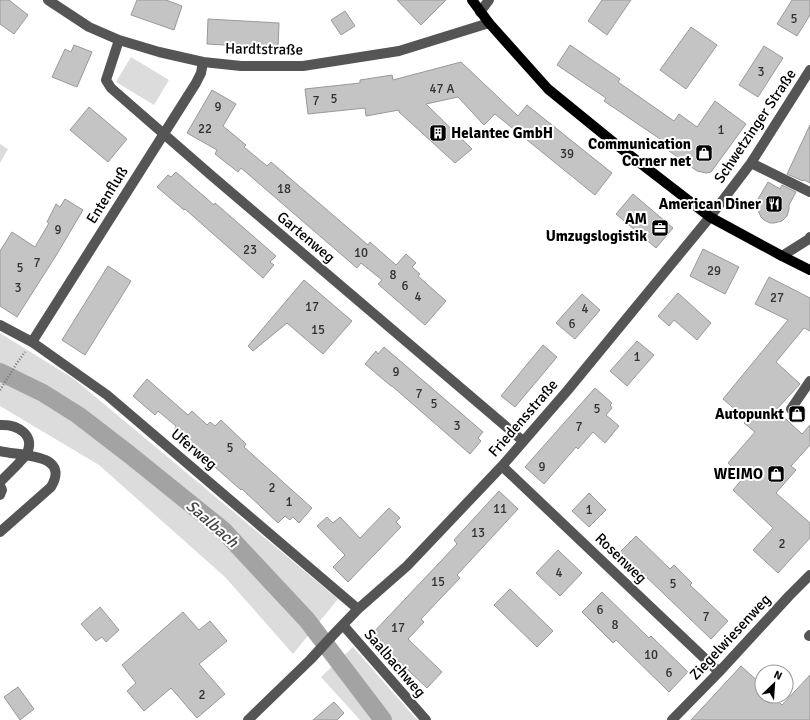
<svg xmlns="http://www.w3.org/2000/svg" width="810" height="720" font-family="Signika,sans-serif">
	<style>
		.green { fill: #dcdcdc }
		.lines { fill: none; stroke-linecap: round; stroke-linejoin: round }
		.canal { stroke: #a3a3a3; stroke-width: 18 }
		.building { fill: #c4c4c4; stroke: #999 }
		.path { stroke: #777; stroke-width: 2.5; stroke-dasharray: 1 2; stroke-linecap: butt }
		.minor { stroke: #555; stroke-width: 10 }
		.major { stroke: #000; stroke-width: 10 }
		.labels { text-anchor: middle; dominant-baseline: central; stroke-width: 4; stroke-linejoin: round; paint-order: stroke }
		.number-label { font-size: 13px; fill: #313131 }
		.street-label { font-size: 15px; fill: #000; stroke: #fff }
		.poi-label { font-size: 15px; font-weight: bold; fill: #000; stroke: #fff; text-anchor: end }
		.water-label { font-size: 16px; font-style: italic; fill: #444; stroke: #fff }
	</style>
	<rect width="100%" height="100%" fill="#fff"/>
	<path class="green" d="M131 57 169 80 154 105 116 82Z
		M0 144 8 149 0 163Z
		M0 333 74 379 338 599 293 654 225 577 99 465 0 406Z
		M353 647 417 720H360L321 677Z"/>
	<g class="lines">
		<path class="canal" d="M0 372 43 393 78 415 130 455 223 530 307 620 383 720"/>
	</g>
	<path class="building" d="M0 0H9L28 15 14 34 0 24Z
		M137 0H166L182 6 174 30 131 15Z
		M397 0H446L421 25Z
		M602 0H631L607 35 588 21Z
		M792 0H810V15L797 36 777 24Z
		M345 11 355 26 341 35 331 20Z
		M208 19 279 23 278 48 207 44Z
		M691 27 717 45 686 89 660 70Z
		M74 45 92 52 77 87 52 77 65 49 71 52Z
		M570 45 620 79 618 82 674 121 679 114 697 127 715 101 746 124 711 172 706 173 697 171 658 143 660 139 604 101 606 98 557 65Z
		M764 46 783 58 758 97 739 85Z
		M461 62 518 116 527 105 612 173 595 195 495 114 484 125 458 97 426 104 472 149 455 163 399 112V110L366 116 365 108 308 114 305 89 360 83V80L392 75 393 80Z
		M212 90 236 104 223 126 246 145 244 147 267 166 271 162 368 245 370 242 396 265 406 254 416 263 412 267 420 274 418 276 446 301 425 325 378 284 382 280 361 263 357 268 241 168 238 172 215 154 217 150 187 133Z
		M89 107 127 139 108 162 70 130Z
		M810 125V183L804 180 803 181 787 174Z
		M176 172 214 205 215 203 276 256 270 262 274 265 263 278 185 209 184 210 157 187 168 175 171 177Z
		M768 182 780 189 782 185 796 192 789 205V209L787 216 782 221 774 223H770L764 220 761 217 758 210V199Z
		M633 194 673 228 656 248 616 214Z
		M65 199 83 210 57 254 17 317 0 306V251L12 232 35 247 49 223 47 222 56 204 60 207Z
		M703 249 739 267 725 294 690 276Z
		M108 266 131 281 85 355 62 340Z
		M769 277 810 298V331L804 328 776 362 800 384 776 410 802 434 810 425V445L791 466 796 470 776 493 810 523V538L778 573 753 550 773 528 733 490 743 478 728 463 755 432 744 423 747 420 723 399 788 320 755 304Z
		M304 280 352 321 323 354 287 323 253 351 248 346Z
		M678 293 711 323 697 340 674 320 669 326 658 316Z
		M582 294 600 310 575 339 556 323Z
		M637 341 654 355 627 386 610 371Z
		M543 345 557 357 515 407 501 396Z
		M384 347 483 432 478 438 481 441 470 454 392 386H391L365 364 376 351 378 354Z
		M147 379 188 415 192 411 207 425 210 422 215 426 221 420 246 444 244 447 312 508 299 523 293 517 290 520 285 516 278 523 242 489 241 490 174 431 176 426 158 411 155 415 133 396Z
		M595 388 612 403 610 405 612 408 606 415 619 426 605 443 593 432 578 449 576 447 544 484 525 467Z
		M499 491 518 509 457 575 460 578 421 619 424 622 408 639 442 672 427 688 371 635 457 544 454 540Z
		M589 493 606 510 589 527 572 511Z
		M389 508 400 518 396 522 401 527 348 582 333 567 345 555 317 526 327 517 333 523 340 517 360 538Z
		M636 536 670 569 674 565 692 583 690 585 728 621 711 639 640 571 639 572 619 553Z
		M558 550 582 573 560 596 536 573Z
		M510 589 553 631 537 647 494 605Z
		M602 592 649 638 651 636 688 672 669 692 616 640 613 643 582 612Z
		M100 607 119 630 106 642 102 637 96 641 81 624Z
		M183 612 199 630 210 621 227 641 199 664 225 694 197 718 171 688 144 711 127 691 136 683 122 665Z
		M741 666 762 685V696H773L782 705 810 675V720H691Z
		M18 687 34 709 20 720 4 697Z
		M334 702 344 713 337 720H313Z"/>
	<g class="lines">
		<path class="path" d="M0 390 17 363 25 352"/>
		<path class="minor" d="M48 0 89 27 119 40 159 52 203 62 241 66H303L399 51 489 23
			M480 12 489 0
			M119 40 106 80 111 88 212 176 523 441
			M751 163 810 192
			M782 256 809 239 810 237
			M0 325 32 342 107 395 358 609
			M32 342 196 83 201 73 203 62
			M791 409 810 381
			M0 425C17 424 37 435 26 455 24 458 20 461 18 464 12 470 6 476 0 482
			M0 451C20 456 71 453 51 487L0 532
			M502 466 719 672
			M0 485 2 490 0 495
			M343 625 426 720
			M809 636 810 635
			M248 720 310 660 334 634 358 609 407 566 502 466 567 391 710 217 751 163 810 70
			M672 720 719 672 789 596 810 575"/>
		<path class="major" d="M472 0 489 23 548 89 618 146 710 217 782 256 810 270"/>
	</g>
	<defs>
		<symbol id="building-square" viewBox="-11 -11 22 22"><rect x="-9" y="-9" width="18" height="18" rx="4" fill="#000" stroke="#fff"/><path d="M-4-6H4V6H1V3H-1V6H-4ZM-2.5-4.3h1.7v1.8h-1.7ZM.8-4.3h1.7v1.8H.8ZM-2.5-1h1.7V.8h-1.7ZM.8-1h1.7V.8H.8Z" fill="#fff"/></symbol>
		<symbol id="shop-square" viewBox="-11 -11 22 22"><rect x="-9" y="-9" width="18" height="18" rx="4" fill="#000" stroke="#fff"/><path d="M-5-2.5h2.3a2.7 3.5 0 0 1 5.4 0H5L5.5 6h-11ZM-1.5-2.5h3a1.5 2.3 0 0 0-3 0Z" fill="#fff"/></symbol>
		<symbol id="restaurant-square" viewBox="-11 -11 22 22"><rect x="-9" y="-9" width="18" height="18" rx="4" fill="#000" stroke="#fff"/><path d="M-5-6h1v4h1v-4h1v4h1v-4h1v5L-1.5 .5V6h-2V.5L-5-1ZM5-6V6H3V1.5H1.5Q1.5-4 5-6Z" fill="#fff"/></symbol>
		<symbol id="office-square" viewBox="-11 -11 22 22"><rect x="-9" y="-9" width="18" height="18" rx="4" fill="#000" stroke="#fff"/><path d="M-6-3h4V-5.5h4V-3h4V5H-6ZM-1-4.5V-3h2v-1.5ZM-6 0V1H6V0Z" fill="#fff"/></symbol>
	</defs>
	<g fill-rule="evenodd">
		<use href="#building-square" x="428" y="123" width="20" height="20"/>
		<use href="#shop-square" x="694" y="143" width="20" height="20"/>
		<use href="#restaurant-square" x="764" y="194" width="20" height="20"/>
		<use href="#office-square" x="650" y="218" width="20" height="20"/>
		<use href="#shop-square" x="787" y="404" width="20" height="20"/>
		<use href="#shop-square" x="766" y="464" width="20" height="20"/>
	</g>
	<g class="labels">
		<g class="number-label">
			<text x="794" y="19">5</text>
			<text x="761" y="72">3</text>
			<text x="442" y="89">47 A</text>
			<text x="334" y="99">5</text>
			<text x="316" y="101">7</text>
			<text x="218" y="107">9</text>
			<text x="205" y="129">22</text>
			<text x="721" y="130">1</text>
			<text x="567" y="154">39</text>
			<text x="284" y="189">18</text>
			<text x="58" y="230">9</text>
			<text x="250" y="250">23</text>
			<text x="361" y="253">10</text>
			<text x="37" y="263">7</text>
			<text x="20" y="268">5</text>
			<text x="714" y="271">29</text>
			<text x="393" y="275">8</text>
			<text x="405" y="286">6</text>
			<text x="18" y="288">3</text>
			<text x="418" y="297">4</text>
			<text x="777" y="298">27</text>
			<text x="312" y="307">17</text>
			<text x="585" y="309">4</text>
			<text x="572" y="324">6</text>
			<text x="318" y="330">15</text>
			<text x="637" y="357">1</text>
			<text x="396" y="372">9</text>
			<text x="419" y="394">7</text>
			<text x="434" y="404">5</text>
			<text x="597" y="409">5</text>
			<text x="457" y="426">3</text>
			<text x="579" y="427">7</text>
			<text x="230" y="448">5</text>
			<text x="542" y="467">9</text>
			<text x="272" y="488">2</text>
			<text x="289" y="502">1</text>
			<text x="500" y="509">11</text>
			<text x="589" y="510">1</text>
			<text x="478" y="533">13</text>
			<text x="782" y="544">2</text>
			<text x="559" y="573">4</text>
			<text x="438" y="582">15</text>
			<text x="673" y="584">5</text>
			<text x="600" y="610">6</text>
			<text x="706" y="617">7</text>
			<text x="615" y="625">8</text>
			<text x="398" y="628">17</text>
			<text x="651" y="655">10</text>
			<text x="669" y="673">6</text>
			<text x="202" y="695">2</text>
		</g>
		<g class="street-label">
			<text transform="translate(264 49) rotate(1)">Hardtstraße</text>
			<text transform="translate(755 126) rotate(-56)">Schwetzinger Straße</text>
			<text transform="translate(107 195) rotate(-58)">Entenfluß</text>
			<text transform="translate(306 237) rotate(40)">Gartenweg</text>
			<text transform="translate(523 418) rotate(-49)">Friedensstraße</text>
			<text transform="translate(194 449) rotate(40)">Uferweg</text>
			<text transform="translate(621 558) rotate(44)">Rosenweg</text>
			<text transform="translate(730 637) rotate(-47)">Ziegelwiesenweg</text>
			<text transform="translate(395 663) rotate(49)">Saalbachweg</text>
		</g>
		<g class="poi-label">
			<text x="451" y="133" text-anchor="start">Helantec GmbH</text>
			<text x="691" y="144">Communication<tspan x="691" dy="17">Corner net</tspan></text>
			<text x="761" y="204">American Diner</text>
			<text x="647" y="219">AM<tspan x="647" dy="17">Umzugslogistik</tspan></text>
			<text x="784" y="414">Autopunkt</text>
			<text x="763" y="474">WEIMO</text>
		</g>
		<g class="water-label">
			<text transform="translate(212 524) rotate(41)">Saalbach</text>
		</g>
	</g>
	<g transform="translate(774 684) rotate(25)"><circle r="19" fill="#ffffff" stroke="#999999"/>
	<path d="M0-3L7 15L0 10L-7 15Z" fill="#000000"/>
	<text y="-6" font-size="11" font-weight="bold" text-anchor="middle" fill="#000000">N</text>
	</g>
</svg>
